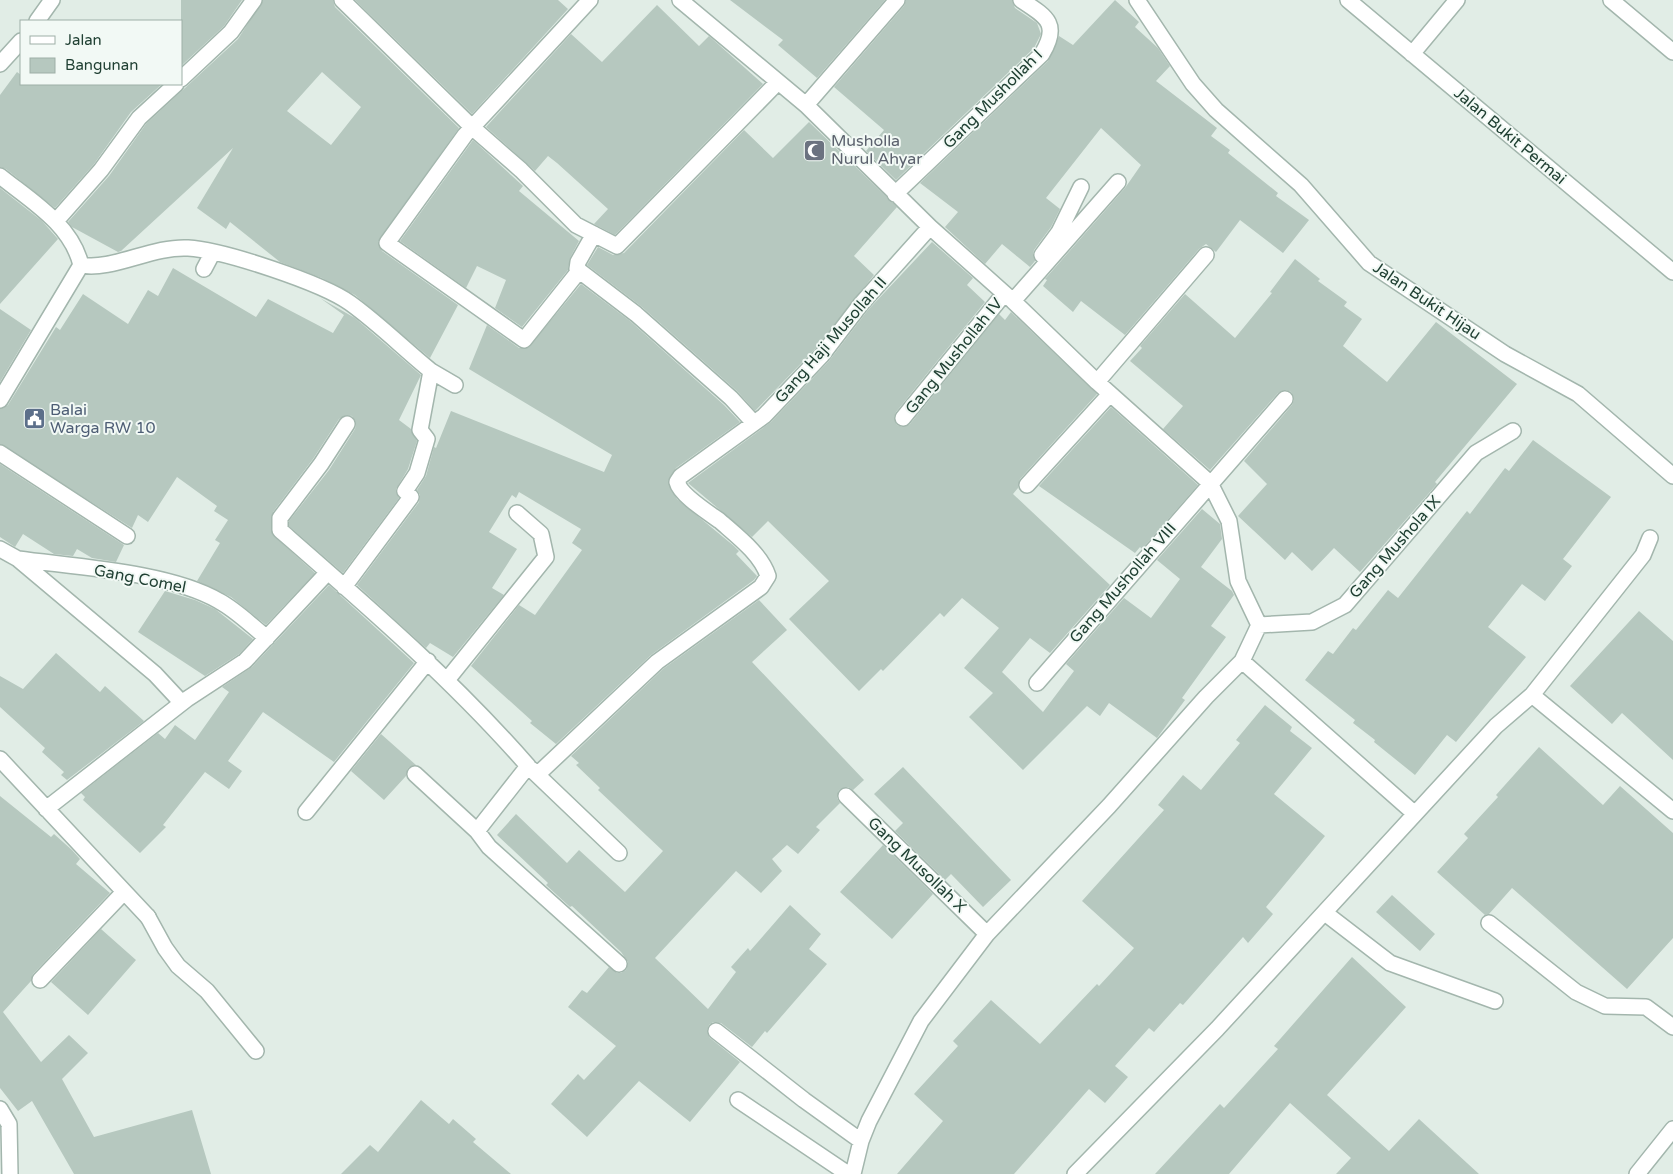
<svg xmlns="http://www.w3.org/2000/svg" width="1673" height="1174" font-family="'Varela Round',sans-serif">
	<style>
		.building { fill: #b6c8bf; fill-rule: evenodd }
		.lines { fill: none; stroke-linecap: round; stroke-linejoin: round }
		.service-casing { stroke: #a3b6ad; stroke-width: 18 }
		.minor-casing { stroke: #a3b6ad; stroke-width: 18 }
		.service { stroke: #fff; stroke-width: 15 }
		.minor { stroke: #fff; stroke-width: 15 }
		.labels { text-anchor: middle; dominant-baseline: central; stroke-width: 4; stroke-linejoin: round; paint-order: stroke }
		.street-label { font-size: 16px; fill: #204033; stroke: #f2f9f5 }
		.worship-label { font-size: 16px; fill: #5b616d; stroke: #f2f9f5; text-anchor: start }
		.service-label { font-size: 16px; fill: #4e5e75; stroke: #f2f9f5; text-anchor: start }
	</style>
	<rect width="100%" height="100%" fill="#e1ede6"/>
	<path class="building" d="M181 0H242L224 26 181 66Z
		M263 0H333L335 7 459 128 378 242 382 251 458 305 430 358 355 295 322 278 280 262 230 222 226 229 197 208 233 148 121 251 118 252 72 227 68 222 109 176 146 124 238 39ZM322 72 361 107 331 145 287 111Z
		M355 0H558L568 9 472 114Z
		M730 0H885L817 78 778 45 783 40Z
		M906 0H1012L1015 8 1037 23 1041 34 1034 48 896 180 866 151 884 130 834 87 904 6Z
		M1115 0 1139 22 1135 27 1158 48 1170 66 1156 81 1217 128 1211 136 1230 150 1228 153 1278 193 1276 196 1309 220 1283 253 1240 220 1216 252 1206 244 1199 249 1125 335 1081 301 1073 312 1043 286 1047 280 1045 279 1125 188 1141 165 1101 128 1046 198 1060 209 1051 227 1034 250 1033 254 1035 261 1030 267 1002 244 985 264 945 227 958 212 920 183 1048 61 1059 36 1073 45Z
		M657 5 699 46 709 36 763 84 615 235 594 224 608 209 557 163 548 156 535 171 486 127 571 34 602 62Z
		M17 72 21 75V84H162L131 112 94 164 55 208 6 169 0 167V95Z
		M809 122 897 207 854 256 874 275 815 349 755 411 737 391 642 307 587 265 598 247 613 255 624 253 744 130 773 158Z
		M473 140 523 186 519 191 579 241 580 239 570 258 568 270 522 327 495 308 506 280 477 266 466 288 400 241Z
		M0 188 42 221 58 239 0 304Z
		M932 242 973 278 967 285 985 302 896 412 894 417 897 425 902 427 910 424 999 314 1005 320 1011 312 1097 394 1020 479 1018 488 1013 494 1110 585 1050 653 1030 638 1002 672 1043 712 1074 671 1066 664 1124 598 1151 618 1180 579 1157 560 1202 509 1220 524 1222 539 1201 567 1232 591 1234 595 1211 626 1226 637 1182 698 1185 700 1157 738 1109 703 1100 716 1087 706 1023 770 969 717 993 693 964 668 999 628 962 598 944 617 940 613 883 671 881 669 859 691 789 619 829 581 768 521 752 537 688 483 771 422 829 361 868 310Z
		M1295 259 1320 279 1318 281 1347 302 1344 306 1362 319 1343 346 1387 382 1436 322 1517 384 1435 482 1437 484 1360 572 1334 548 1312 571 1292 552 1285 560 1238 516 1267 484 1244 461 1292 405 1294 400 1291 392 1286 390 1278 393 1210 470 1163 429 1183 406 1130 361 1142 348 1140 346 1185 294 1235 338 1272 293 1270 292Z
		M173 268 256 317 268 299 333 333 344 315 320 298 355 318 421 375 399 420 411 429 417 441 408 469 396 489 399 498 343 573 289 526V521L329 470 355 429 356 424 352 416 347 415 339 419 313 459 273 512 272 534 315 573 266 625 231 597 197 581 220 543 215 540 228 520 214 511 217 506 177 477 148 522 138 515 132 528 0 444V409L8 405 56 327 60 330 83 294 128 324 148 290 158 296Z
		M581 284 630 321 724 405 740 422 676 468 668 482 677 499 734 546 739 551 736 554 757 576 754 580 651 655 556 744 530 723 532 721 471 666 519 605 535 615 582 550 572 543 581 529 519 492 516 498 512 495 489 532 517 549 492 588 504 595 453 657 430 643 426 648 357 585 419 502 420 495 417 490 426 476 434 447 436 448 451 411 604 472 612 455 469 369 487 325 519 348H528Z
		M0 309 31 330 0 382Z
		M1111 407 1198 485 1142 549 1140 547 1135 553 1039 486Z
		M1533 440 1611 497 1563 559 1572 566 1545 601 1522 584 1488 627 1526 657 1456 742 1447 735 1415 775 1374 742 1375 740 1353 723 1355 720 1305 680 1328 651 1333 654 1353 628 1356 630 1388 590 1398 598 1467 511 1470 514 1505 468 1509 471Z
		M0 464 124 545 116 562 92 558 77 549 73 556 54 554 23 534 15 547 0 537Z
		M329 585 414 663 334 762 263 712 228 761 242 771 229 789 205 772 163 825 166 827 140 853 83 800 85 797 81 793 158 733 165 739 175 725 195 740 229 692 222 687 252 667Z
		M165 591 195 600 215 609 253 639 239 654 205 676 138 632Z
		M759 600 787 630 752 662 864 780 853 790 848 787 839 790 837 798 840 803 816 827 820 830 798 854 787 845 772 859 782 871 761 893 736 871 655 958 708 1009 736 972 731 967 748 948 750 951 790 905 821 934 809 949 827 964 767 1033 765 1031 752 1047 721 1023 713 1022 709 1025 707 1030 710 1038 740 1062 690 1122 639 1081 587 1137 551 1104 578 1074 584 1080 616 1046 568 1007 582 990 587 993 609 967 617 973H621L626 970 628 962 621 952 572 906 570 907 546 885 548 883 497 835 516 814 567 863 579 850 625 892 663 851 598 790 600 788 576 765 579 763 571 756 663 669Z
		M1639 611 1673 641V760L1622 713 1612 724 1570 686Z
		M56 653 100 692 105 686 144 721 67 780 61 775 64 772 42 752 45 748 0 707V676L23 689Z
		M1265 705 1292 727 1290 731 1312 748 1274 794 1325 836 1266 907 1273 914 1248 943 1243 937 1183 1005 1180 1003 1154 1032 1149 1028 1115 1066 1128 1077 1105 1103 1089 1089 1014 1174H897L943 1121 914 1094 958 1046 953 1041 991 1000 1040 1044 1097 984 1099 986 1134 948 1082 901 1164 810 1158 805 1183 775 1201 790 1240 743 1236 740Z
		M381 734 416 765 408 768 406 776 384 800 351 771Z
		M1539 747 1603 805 1620 786 1673 833V938L1627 989 1512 888 1489 914 1485 915 1437 872 1468 838 1464 834 1498 797 1496 795Z
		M903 767 1011 880 983 907 951 874 945 880 895 831 903 823 874 794Z
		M0 796 51 837 54 834 72 850 80 859 76 864 110 893 33 974 31 981 3 1012 41 1062 69 1035 88 1053 62 1079 94 1137 192 1110 211 1174H74L32 1101 18 1111 0 1088Z
		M883 845 933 894 892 939 840 892Z
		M1392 895 1435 934 1420 951 1376 912Z
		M101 929 136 960 88 1015 51 982Z
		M1352 957 1406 1007 1327 1095 1389 1151 1419 1119 1479 1174H1336L1351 1158 1290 1103 1229 1174H1155L1220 1104 1224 1108 1278 1049 1274 1046Z
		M421 1100 449 1124 453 1119 476 1139 473 1142 511 1174H341L370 1145 378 1152Z"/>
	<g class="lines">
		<defs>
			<path id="service" d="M1325 913 1390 963 1495 1001
				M148 917 165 948 178 966 207 991 256 1051
				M1489 923 1576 992 1605 1006 1646 1007 1673 1027"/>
			<path id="minor" d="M342 0 473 128 521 170 576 225 617 246 778 82
				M680 0 806 105 930 227 1013 301 1097 382 1210 483 1229 521 1238 581 1259 625 1242 661 1206 697 1109 806 987 934 921 1021 869 1121 861 1141 853 1174
				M1137 0 1193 84 1216 110 1301 185 1369 263 1505 354 1578 394 1673 476
				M1348 0 1673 272
				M1611 0 1673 52
				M37 21 52 0
				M1412 54 1457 0
				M0 64 21 41
				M181 79 231 32 254 0
				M806 105 897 0
				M0 176C31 201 71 224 81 265
				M895 194 1042 54C1060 24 1047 17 1021 0
				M56 221 101 170 139 118 176 84
				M594 234 578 262 577 269 636 314 731 398 754 423
				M1042 255 1059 232 1081 187
				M81 265C112 271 152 246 188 248 223 250 322 283 350 303 378 323 404 349 431 371L420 430 427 439 417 473 405 491 411 497 344 587
				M204 269 213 252
				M579 271 524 340 387 243 465 135 590 0
				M1013 301 1118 182
				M431 371 455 385
				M1097 382 1206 255
				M0 400 81 265
				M903 418 1004 294
				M347 424 321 464 280 518V530C366 605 453 680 528 766L477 831 489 847 619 964
				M0 453 127 536
				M1027 485 1110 394
				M0 549 18 559C76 567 169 572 219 601 236 610 252 626 267 638
				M18 559 155 674 182 703
				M1259 625 1312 622 1345 605 1476 453 1513 431
				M1242 661 1415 814
				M447 680 546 557 541 534 517 513
				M1037 683 1285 399
				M1532 695 1643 555 1650 538
				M0 759 148 917
				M531 769 619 853
				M415 774 477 831
				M538 774 657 662 761 587 768 576C761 554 737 536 720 521 709 513 680 495 677 482L681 476 764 416 822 355 861 304 930 227
				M846 796 987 934
				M46 809 187 699 245 661 328 572
				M306 812 428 661
				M40 980 123 893
				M716 1031 804 1100 861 1141
				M738 1100 848 1174
				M0 1109 9 1124 10 1174
				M1075 1174 1217 1029 1496 726 1532 695 1673 811
				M1637 1174 1673 1129"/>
		</defs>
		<use href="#service" class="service-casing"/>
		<use href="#minor" class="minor-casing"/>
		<use href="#service" class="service"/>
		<use href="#minor" class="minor"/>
	</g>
	<defs>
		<symbol id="mosque-square" viewBox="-11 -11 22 22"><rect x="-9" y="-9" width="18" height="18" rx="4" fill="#6b7280" stroke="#f2f9f5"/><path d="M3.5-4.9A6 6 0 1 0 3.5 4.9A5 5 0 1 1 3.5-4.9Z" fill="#fff"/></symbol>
		<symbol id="civic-square" viewBox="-11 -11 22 22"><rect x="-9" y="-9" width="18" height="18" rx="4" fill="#5c6f8a" stroke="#f2f9f5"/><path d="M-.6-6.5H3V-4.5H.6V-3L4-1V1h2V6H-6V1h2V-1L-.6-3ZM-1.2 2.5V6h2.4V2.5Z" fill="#fff"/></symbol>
	</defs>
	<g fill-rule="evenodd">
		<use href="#mosque-square" x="802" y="138" width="25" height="25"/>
		<use href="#civic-square" x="22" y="406" width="25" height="25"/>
	</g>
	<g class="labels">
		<g class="street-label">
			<text transform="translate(993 99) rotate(-45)">Gang Mushollah I</text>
			<text transform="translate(1510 136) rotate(40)">Jalan Bukit Permai</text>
			<text transform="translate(1427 301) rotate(34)">Jalan Bukit Hijau</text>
			<text transform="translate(831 340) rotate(-49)">Gang Haji Musollah II</text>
			<text transform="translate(954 356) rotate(-51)">Gang Mushollah IV</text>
			<text transform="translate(1395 547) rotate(-49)">Gang Mushola IX</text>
			<text transform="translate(140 579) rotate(11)">Gang Comel</text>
			<text transform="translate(1123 583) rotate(-49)">Gang Mushollah VIII</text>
			<text transform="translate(917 865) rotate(44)">Gang Musollah X</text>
		</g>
		<g class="worship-label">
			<text x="831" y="141">Musholla<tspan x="831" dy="18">Nurul Ahyar</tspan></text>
		</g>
		<g class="service-label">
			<text x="50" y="410">Balai<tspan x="50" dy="18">Warga RW 10</tspan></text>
		</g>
	</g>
	<rect x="20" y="20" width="162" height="65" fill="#f2f9f5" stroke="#9eafa7"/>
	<rect x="30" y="36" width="25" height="8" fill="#ffffff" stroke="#9eafa7"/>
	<text x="65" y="45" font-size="15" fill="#204033">Jalan</text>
	<rect x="30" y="58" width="25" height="15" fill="#b6c8bf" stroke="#9eafa7"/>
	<text x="65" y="70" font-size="15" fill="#204033">Bangunan</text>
</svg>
